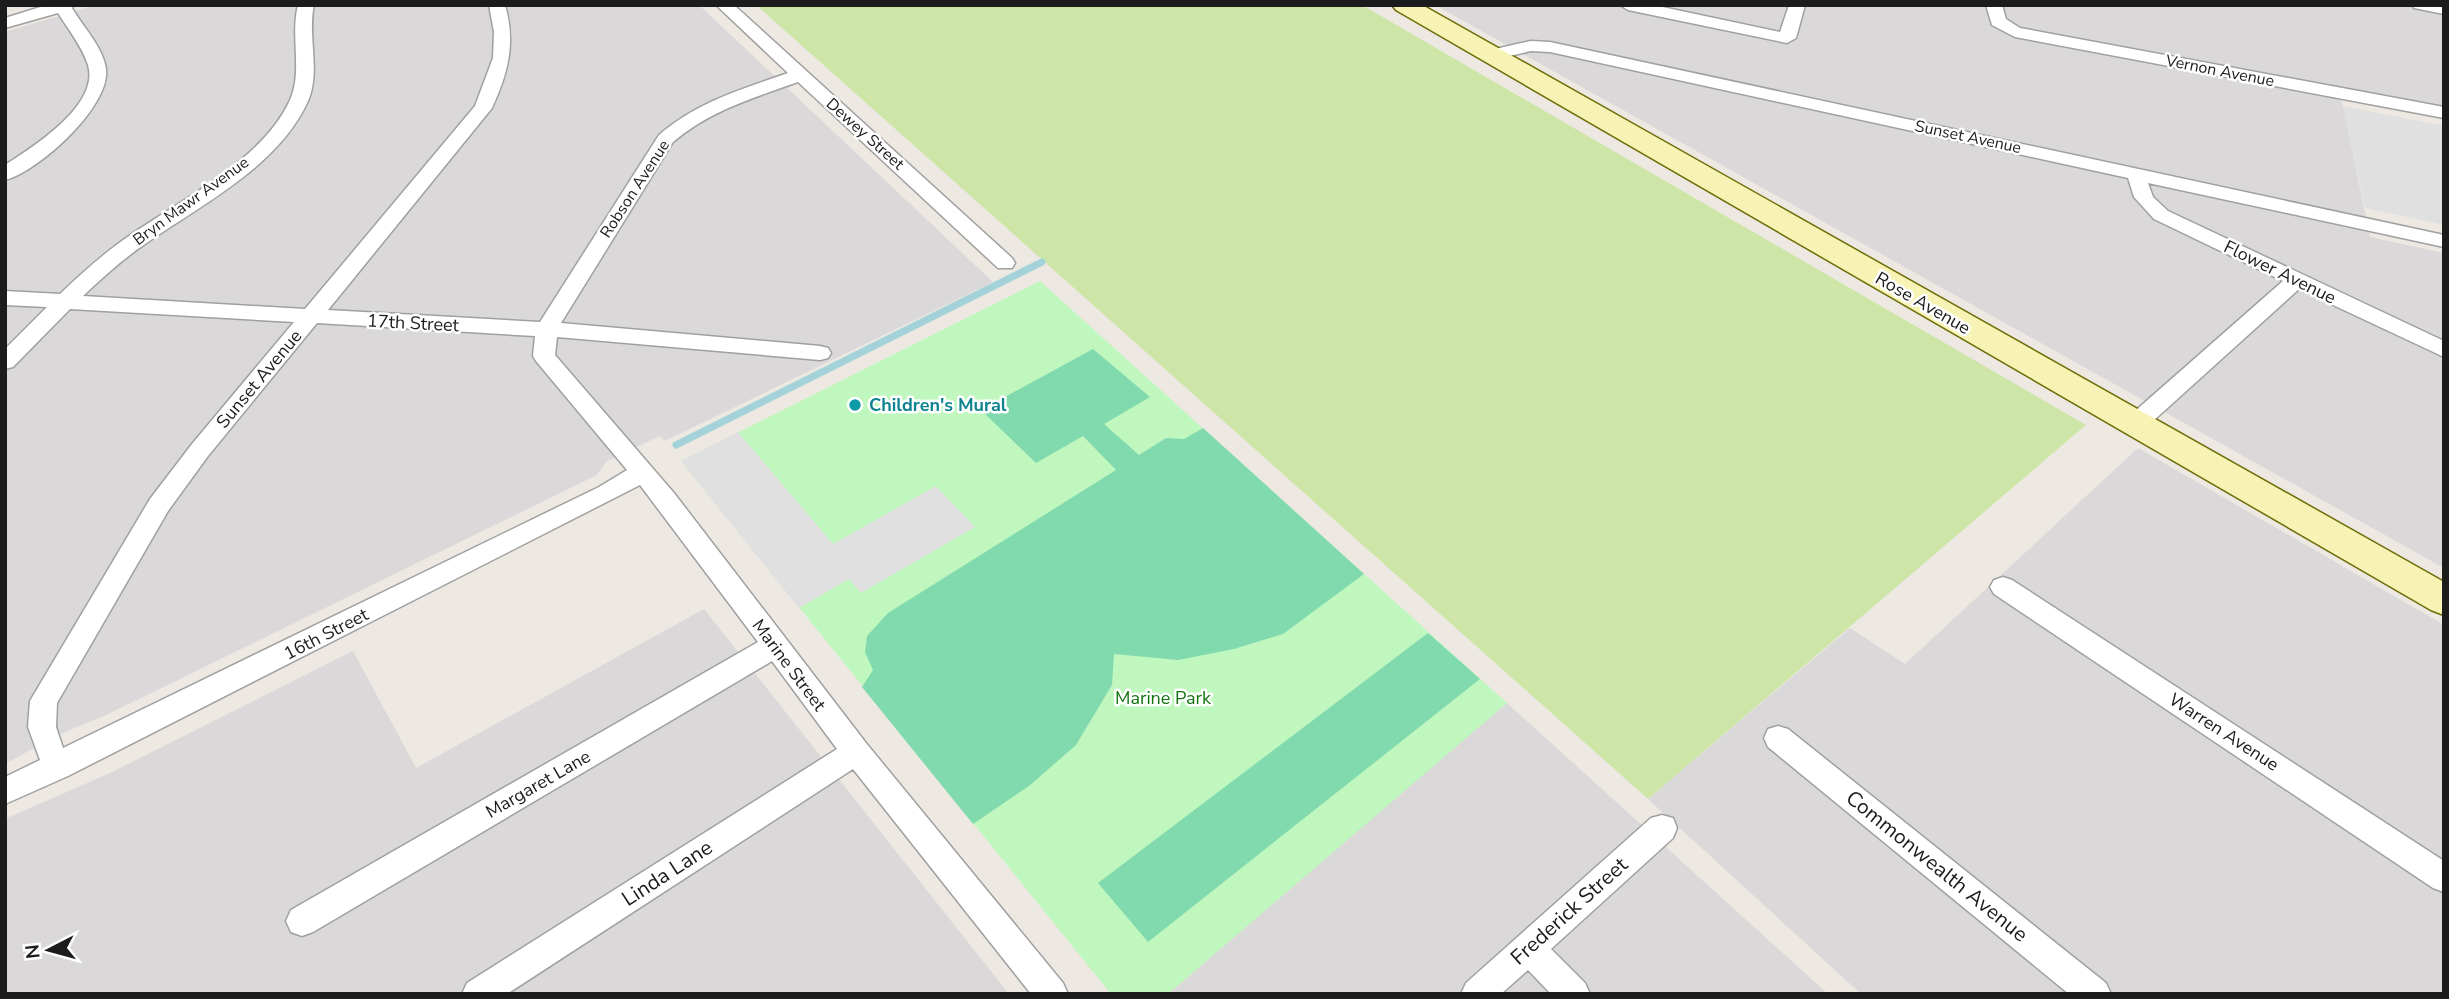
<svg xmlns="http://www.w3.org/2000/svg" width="2449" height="999" font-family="'Nunito Sans',sans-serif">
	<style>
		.residential { fill: #dad8d9 }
		.grass { fill: #cde6a8 }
		.park { fill: #c0f7be }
		.pitch { fill: #81daae }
		.parking { fill: #e0e0e0 }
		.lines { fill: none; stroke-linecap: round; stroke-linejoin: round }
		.stream { stroke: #a3d3d9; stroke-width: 7 }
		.street-casing { stroke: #a0a0a0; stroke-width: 3 }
		.secondary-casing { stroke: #6d6d08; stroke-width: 3 }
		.street { fill: #fff; fill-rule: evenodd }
		.secondary { fill: #f7f3b5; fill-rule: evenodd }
		.culture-dot { fill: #0f9aa8; stroke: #fff; stroke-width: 2.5 }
		.labels { text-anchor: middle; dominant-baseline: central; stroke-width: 5; stroke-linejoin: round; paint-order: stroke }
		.far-street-label { font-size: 16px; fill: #1c1c1c; stroke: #fff }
		.street-label { font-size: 18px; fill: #1c1c1c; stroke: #fff }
		.culture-label { font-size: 18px; font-weight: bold; fill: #0d838f; stroke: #fff; text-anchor: start }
		.park-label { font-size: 18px; fill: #11740f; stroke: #fff }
		.near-street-label { font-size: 21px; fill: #1c1c1c; stroke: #fff }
	</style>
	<rect width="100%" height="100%" fill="#ede8e1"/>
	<path class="residential" d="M96 5H699L993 282 665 441 660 436 607 461 597 475 104 716 60 734 5 764V32Z
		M1435 5H2444V108L2336 88 2343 106 2370 237 2444 253V568Z
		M2138 448 2444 625V994H1861L1648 799 1850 628 1905 664Z
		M704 609 1009 994H5V819L110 773 353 651 416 768Z
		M1507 703 1828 994H1168L1415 780Z"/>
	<path class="grass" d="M756 5H1362L2086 425 1648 799Z"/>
	<path class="park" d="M1040 281 1507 703 1168 994H1111L681 461Z"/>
	<path class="pitch" d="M1093 349 1150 397 1104 424 1139 455 1166 438 1184 439 1203 428 1364 574 1283 634 1234 649 1178 660 1114 654 1112 685 1076 745 1029 786 973 824 862 687 873 670 865 652 867 636 888 613 1116 470 1083 436 1036 463 981 410Z
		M1428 633 1480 679 1148 942 1098 883Z"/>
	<path class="parking" d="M2343 106 2444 126V225L2365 208Z
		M738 432 833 544 936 486 975 527 861 593 849 579 799 608 681 461Z"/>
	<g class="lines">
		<path class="stream" d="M676 445 1042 262"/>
		<defs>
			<path id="street" d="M47 5H74L72 8C83 27 103 47 106 69 111 106 38 172 5 180V165C33 147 100 105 88 65 82 46 68 29 58 13L5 28V18Z
				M298 5H314C307 36 321 71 308 101 278 167 202 204 145 244 123 259 103 277 83 296L305 309 475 106 493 58 494 32 489 5H505C516 43 508 73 492 108L328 310 540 322 659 135C697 102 742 89 788 73L716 5H734L1012 258 1015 263 1012 268H998L798 82C753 98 709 111 673 142L561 323 820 346 828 348 831 353 828 358 820 360 557 337 555 355 674 493 866 743 1063 983 1068 994H1031L853 769 507 994H462L467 983 837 749 772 661 313 932 302 936 291 932 286 921 291 910 758 642 640 485 68 776 5 804V777L40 760 28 727 30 701 150 499 192 444 294 322 70 309 13 367 5 369V349L47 307 5 305V291L60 294C82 273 104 253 129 236 181 200 263 160 290 100 303 71 290 36 298 5ZM317 323 535 336 533 356 536 361 627 470 599 487 63 748 56 727 57 703 168 511 208 456Z
				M1620 5H1653L1780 32 1789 5H1805L1796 38 1787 43 1628 10Z
				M1986 5H2002L2006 19 2020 28 2444 107V118L2015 37 1992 25Z
				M2412 5H2444V14L2414 8Z
				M1531 41 1550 42 2444 235V247L2148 183 2153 197 2168 211 2444 341V357L2299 289 2142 431 2134 433 2126 431 2122 425 2126 419 2283 281 2154 219 2134 197 2128 178 1550 52 1531 51 1492 60 1483 55 1486 51Z
				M2003 577 2012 580 2444 861V892L2433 888 1994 594 1990 587 1994 580Z
				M1778 726 1788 729 2106 983 2111 994H2069L1768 747 1764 738 1768 729Z
				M1662 815 1673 818 1677 828 1673 838 1551 949 1585 983 1590 994H1551L1528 970 1501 994H1461L1466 983 1651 818Z"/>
			<path id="secondary" d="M1392 5H1422L2444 582V615L2431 610 1396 10Z"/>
		</defs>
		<use href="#street" class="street-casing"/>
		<use href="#secondary" class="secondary-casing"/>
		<use href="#street" class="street"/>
		<use href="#secondary" class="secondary"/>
	</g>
	<circle class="culture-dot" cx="855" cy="405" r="7"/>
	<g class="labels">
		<g class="far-street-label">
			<text transform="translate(2220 71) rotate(11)">Vernon Avenue</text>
			<text transform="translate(865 134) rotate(42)">Dewey Street</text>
			<text transform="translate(1968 137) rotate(12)">Sunset Avenue</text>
			<text transform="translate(635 189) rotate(-57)">Robson Avenue</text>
			<text transform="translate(191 201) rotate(-36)">Bryn Mawr Avenue</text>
		</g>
		<g class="street-label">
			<text transform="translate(2280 272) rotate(26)">Flower Avenue</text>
			<text transform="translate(1923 303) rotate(30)">Rose Avenue</text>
			<text transform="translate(413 323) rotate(3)">17th Street</text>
			<text transform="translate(259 379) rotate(-50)">Sunset Avenue</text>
			<text transform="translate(326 634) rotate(-27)">16th Street</text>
			<text transform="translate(789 665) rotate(53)">Marine Street</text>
			<text transform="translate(2224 732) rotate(33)">Warren Avenue</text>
			<text transform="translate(538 784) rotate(-30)">Margaret Lane</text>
		</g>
		<g class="culture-label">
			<text x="869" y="405">Children's Mural</text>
		</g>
		<g class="park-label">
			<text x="1163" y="698">Marine Park</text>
		</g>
		<g class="near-street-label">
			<text transform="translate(1937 866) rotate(39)">Commonwealth Avenue</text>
			<text transform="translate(667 873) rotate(-33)">Linda Lane</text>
			<text transform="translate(1569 911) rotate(-42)">Frederick Street</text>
		</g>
	</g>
	<rect width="2449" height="999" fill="none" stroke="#1c1c1c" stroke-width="14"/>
	<g transform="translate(49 950) rotate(264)" stroke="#ffffff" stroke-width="5" paint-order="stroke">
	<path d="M0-5L12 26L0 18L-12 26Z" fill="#1c1c1c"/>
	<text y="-10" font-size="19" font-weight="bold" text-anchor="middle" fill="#1c1c1c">N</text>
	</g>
</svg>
